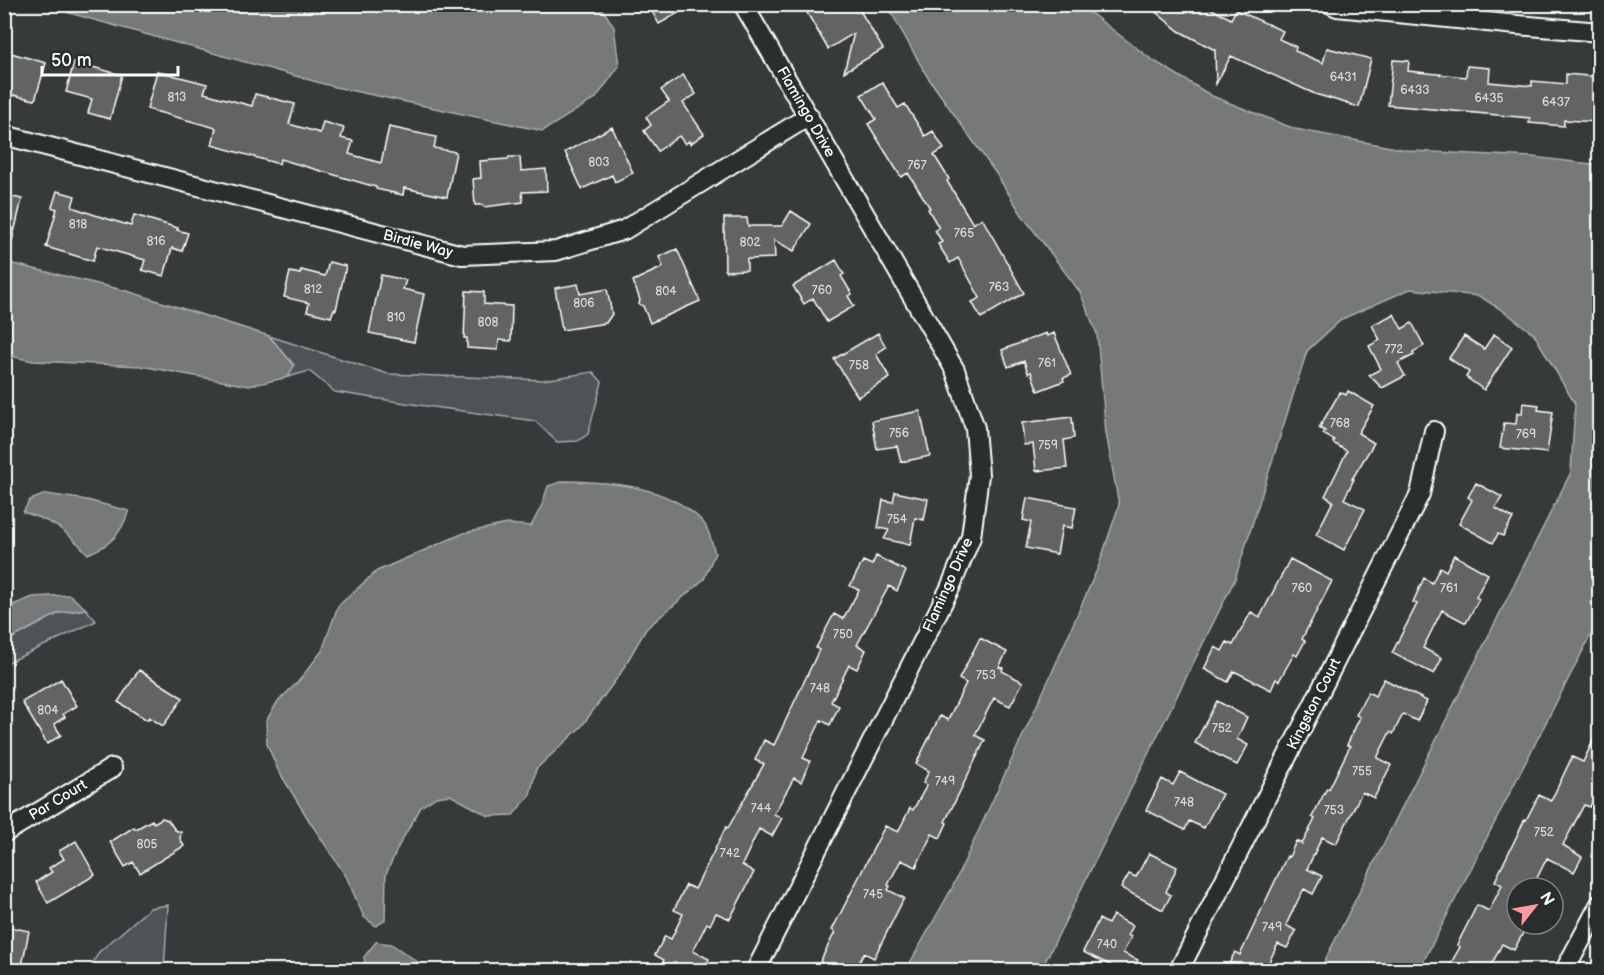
<svg xmlns="http://www.w3.org/2000/svg" width="1604" height="975" font-family="'Balsamiq Sans',sans-serif">
	<style>
		.green { fill: #505354; stroke: #a8a9aa; stroke-width: 1.5 }
		.water { fill: #767879; stroke: #adaeaf; stroke-width: 1.5 }
		.building { fill: #636465; stroke: #fff; stroke-width: 1.5 }
		.lines { fill: none; stroke-linecap: round; stroke-linejoin: round }
		.minor-casing { stroke: #fff; stroke-width: 22 }
		.minor { stroke: #2a2d2e; stroke-width: 18 }
		.labels { text-anchor: middle; dominant-baseline: central; stroke-width: 5; stroke-linejoin: round; paint-order: stroke }
		.number-label { font-size: 12px; fill: #d8d8d8 }
		.street-label { font-size: 15px; fill: #fff; stroke: #2a2d2e }
	</style>
	<rect width="100%" height="100%" fill="#373a3b"/>
	<filter id="ink" filterUnits="userSpaceOnUse"><feTurbulence type="fractalNoise" baseFrequency=".0167" numOctaves="2"/><feDisplacementMap in="SourceGraphic" scale="12" xChannelSelector="R" yChannelSelector="G"/><feConvolveMatrix kernelMatrix="1 2 1 2 8 2 1 2 1" color-interpolation-filters="sRGB"/></filter>
	<g filter="url(#ink)">
		<path class="green" d="M269 336 388 374 543 380 593 372 602 382 588 434 578 441 557 442 535 421 412 404 335 392 309 371 288 377 294 365Z
			M86 609 96 621 5 664V642L59 613Z
			M168 905 164 970H89L99 952 150 908Z"/>
		<path class="water" d="M41 5H600L614 27 619 66 596 98 543 131 335 87Z
			M887 5H1080L1151 59 1212 96 1295 129 1412 151 1532 157 1599 165V619L1419 970H1320L1571 472 1575 404 1534 334 1505 312 1479 296 1410 289 1342 319 1307 351 1235 579 1041 970H906L952 888 1050 677 1099 565 1119 505 1106 433 1097 334 1080 292 1022 215 997 175 927 76Z
			M5 262 127 291 269 336 294 365 288 377 249 386 141 366 33 361 5 355Z
			M564 481C611 482 668 485 703 522 709 529 712 544 715 553L704 579 646 629 620 674 581 727 536 769 530 795 513 815 489 816 450 795 436 797 421 807 399 845 386 874 385 920 376 926 364 917 346 876 310 822 278 770 267 744 266 721 278 701 298 682 322 651 338 606 377 571 464 533 507 524 531 526 542 505 548 486Z
			M46 494 87 500 129 511C120 535 112 544 88 554 65 530 55 522 23 512L30 500Z
			M70 595 86 609 59 613 5 642V608L33 597Z
			M376 942 391 944 430 970H366L364 957Z"/>
		<path class="building" d="M648 4H694L659 24Z
			M802 4H856L883 49 844 72 854 33 828 49Z
			M1146 4H1202L1231 19 1236 10 1283 31 1279 39 1296 47 1295 51 1323 63 1327 48 1371 59 1359 107 1315 94 1231 56 1216 84 1215 50 1179 31Z
			M11 53 46 63 35 100 4 93V58L9 60Z
			M1393 60 1409 61 1408 71 1466 77 1467 66 1490 68 1489 82 1532 86V81L1566 84V74L1599 77V122L1564 120V126L1529 123 1530 118 1388 105Z
			M74 62 122 75 110 119 88 113 92 99 66 92Z
			M157 71 207 84 204 93 252 106 255 94 295 104 289 124 320 133 323 122 344 128 341 138 353 141 349 154 381 163 389 127 436 137 434 148 456 152 447 197 404 188 403 195 376 189V187L280 159 279 164 212 145 216 128 147 109Z
			M683 75 696 94 683 103 704 134 690 144 689 141 685 144 679 136 658 151 644 131 651 125 646 117 669 101 661 90Z
			M882 82 898 108 905 104 925 136 933 131 944 149 934 155 949 179 947 181 973 224 982 218 1024 293 981 318 972 302 980 298 958 258 950 263 938 244 942 242 935 230 939 228 928 209 930 208 908 173 901 177 868 124 876 119 861 95Z
			M612 127 633 173 615 182 612 175 582 189 565 152Z
			M509 157H520L521 171 546 169 547 191 522 192 523 202 484 207 482 205H475L473 179 481 178 480 161 508 159Z
			M57 191 75 196 72 207 95 215 131 226 134 215 178 228 177 230 188 233 182 251 172 248 164 276 142 270 145 260 97 246 93 261 46 247 57 209 52 207Z
			M4 195 22 199 10 250 4 249Z
			M791 211 811 224 794 251 774 240 775 258 747 259V270L725 271 724 218H747L748 226H782Z
			M677 249 700 301 650 323 643 306 639 304 640 300 633 281 663 267 659 257Z
			M836 260 844 274 841 276 852 294 848 296 854 306 827 322 813 298 804 304 793 286Z
			M329 262 346 266 336 310 334 309 331 317 307 311 309 303 284 297 290 272 300 274 301 270 325 276Z
			M381 275 406 280 403 289 424 294 414 342 369 333Z
			M578 284 580 294 607 289 612 314 606 323 562 330 555 288Z
			M466 291 484 292V304L512 306 511 341 499 340 498 350 467 348V338H464Z
			M1394 314 1402 329 1412 323 1424 346 1413 352 1414 355 1398 363 1405 376 1382 388 1369 375 1381 369 1369 346 1380 340 1372 325Z
			M878 333 886 347 876 354 890 378 858 397 834 359Z
			M1046 333 1047 336 1054 333 1071 375 1063 378 1064 381 1038 391 1031 372 1028 373 1024 361 1008 367 1002 350Z
			M1494 334 1512 347 1484 390 1466 377 1469 372 1449 358 1464 336 1484 349Z
			M1348 391 1374 406 1358 433 1374 443 1352 479H1354L1344 499 1365 509 1344 550 1316 535 1333 501 1325 496 1347 451 1333 443 1334 440 1323 434 1325 431 1319 428 1340 392 1346 395Z
			M1523 403 1539 405 1538 410 1553 412 1547 453 1500 448 1504 423 1516 424 1517 413 1522 414Z
			M920 411 930 456 901 462 897 446 877 449 872 421Z
			M1072 417 1074 438 1064 440 1067 468 1036 471 1033 444 1024 445 1022 423Z
			M1476 483 1502 497 1495 508 1513 518 1503 536 1498 534 1493 543 1459 524 1472 500 1468 497Z
			M895 492 928 499 924 520 915 518 910 545 884 539 889 530 878 528 883 500 893 502Z
			M1027 498 1076 507 1072 528 1062 526 1057 554 1026 548 1031 522 1023 520Z
			M1454 555 1488 574 1476 597 1479 599 1466 623 1442 610 1423 648 1442 658 1434 674 1392 653 1417 604 1413 602 1424 578 1432 583 1440 567 1446 571Z
			M876 556 906 571 897 591 889 586 857 645 866 650 857 669 849 665 831 702 839 706 830 725 821 720 803 758 810 761 801 782 794 778 774 814 782 818 772 836 759 829 742 865 754 872 730 919 716 913 710 925 707 923 693 951 709 959 704 970H659L664 960 655 955 665 936 671 939 683 914 674 910 686 885 695 889 726 827 728 828 764 764 755 760 764 740 774 745 819 650 816 648 834 614 843 619 859 590 850 586 863 561 872 565Z
			M1290 559 1332 581 1302 639 1305 641 1297 656 1294 654 1279 681 1276 679 1271 690 1234 671 1228 682 1204 669 1215 647 1222 651 1227 642 1233 645 1251 612 1260 617Z
			M980 638 1007 652 999 667 1003 668 1002 671 1023 682 1010 706 994 698 975 735 985 740 945 822 947 823 940 838 932 834 916 867 901 860 888 885 890 886 888 890 904 898 874 958 864 953 855 970H837L820 962 835 932 832 930 885 826 898 832 910 808 913 810 927 785 923 783 929 771 916 764 940 716 948 720 966 683 959 679Z
			M139 670 183 698 163 726 149 717 147 720 118 702Z
			M61 679 77 706 63 714 65 717 54 724 61 735 47 744 22 702Z
			M1384 679 1427 701 1417 721 1403 714 1393 734 1390 732 1377 758 1391 765 1374 798 1362 792 1336 844 1322 837 1307 869 1322 876 1313 894 1304 889 1299 898 1286 925 1296 931 1287 948 1278 944 1266 968 1271 970H1226L1235 952 1240 955 1287 856 1289 857 1296 841 1302 844 1315 819 1312 817 1327 788 1329 789 1350 746 1347 745 1360 717 1356 715 1368 692 1375 696Z
			M1217 701 1247 717 1237 739 1248 745 1237 765 1195 743Z
			M1599 728V788L1590 807 1584 805 1563 845 1582 857 1574 872 1547 858 1532 888H1517V925L1525 929 1514 950 1502 944 1489 970H1447L1460 947 1457 945 1477 905 1489 911 1502 885 1495 881 1525 819 1526 820 1539 795 1551 801 1572 757 1583 762Z
			M1180 772 1222 794 1204 828 1189 821 1185 830 1146 810 1162 779 1173 785Z
			M162 818 168 820 175 830 181 832 180 839 184 846 140 873 133 862 125 867 110 842 134 827 136 829 152 820 154 823Z
			M76 841 95 875 48 903 36 882 52 872 49 868 64 859 59 851Z
			M1149 853 1177 867 1166 892 1171 895 1163 910 1121 888 1129 874 1136 877Z
			M1113 915 1133 926 1128 935 1131 937 1123 953 1138 960 1132 970H1120L1083 952 1099 919 1108 924Z
			M4 926 29 931 22 966 18 965 17 970H4Z"/>
		<g class="lines">
			<defs>
				<path id="minor" d="M743 4 955 370 975 428 979 475 971 537 950 588 756 970
					M1331 4 1337 7 1517 25 1600 32
					M4 135 462 255 556 251 624 230 809 116
					M4 833 112 768
					M1179 970 1420 494 1434 431
					M1565 970 1600 904"/>
			</defs>
			<use href="#minor" class="minor-casing"/>
			<use href="#minor" class="minor"/>
		</g>
	</g>
	<g class="labels">
		<g class="number-label">
			<text x="1343" y="77">6431</text>
			<text x="1415" y="90">6433</text>
			<text x="177" y="97">813</text>
			<text x="1489" y="98">6435</text>
			<text x="1556" y="102">6437</text>
			<text x="599" y="162">803</text>
			<text x="917" y="165">767</text>
			<text x="78" y="224">818</text>
			<text x="964" y="233">765</text>
			<text x="156" y="241">816</text>
			<text x="750" y="242">802</text>
			<text x="999" y="287">763</text>
			<text x="313" y="289">812</text>
			<text x="822" y="290">760</text>
			<text x="666" y="291">804</text>
			<text x="584" y="303">806</text>
			<text x="396" y="317">810</text>
			<text x="488" y="322">808</text>
			<text x="1394" y="349">772</text>
			<text x="1047" y="363">761</text>
			<text x="859" y="365">758</text>
			<text x="1340" y="423">768</text>
			<text x="899" y="433">756</text>
			<text x="1526" y="434">769</text>
			<text x="1048" y="445">759</text>
			<text x="897" y="519">754</text>
			<text x="1302" y="588">760</text>
			<text x="1449" y="588">761</text>
			<text x="843" y="634">750</text>
			<text x="986" y="675">753</text>
			<text x="820" y="688">748</text>
			<text x="48" y="710">804</text>
			<text x="1222" y="728">752</text>
			<text x="1362" y="771">755</text>
			<text x="945" y="781">749</text>
			<text x="1184" y="802">748</text>
			<text x="761" y="808">744</text>
			<text x="1334" y="810">753</text>
			<text x="1544" y="832">752</text>
			<text x="147" y="844">805</text>
			<text x="730" y="853">742</text>
			<text x="873" y="894">745</text>
			<text x="1272" y="927">749</text>
			<text x="1107" y="944">740</text>
		</g>
		<g class="street-label">
			<text transform="translate(806 112) rotate(60)">Flamingo Drive</text>
			<text transform="translate(418 244) rotate(15)">Birdie Way</text>
			<text transform="translate(948 585) rotate(-66)">Flamingo Drive</text>
			<text transform="translate(1314 704) rotate(-63)">Kingston Court</text>
			<text transform="translate(58 800) rotate(-31)">Par Court</text>
		</g>
	</g>
	<rect width="1604" height="975" fill="none" stroke="#2a2d2e" stroke-width="24"/>
	<rect x="12" y="12" width="1580" height="951" fill="none" stroke="#fff" stroke-width="2" filter="url(#ink)"/>
	<g transform="translate(1535 906) rotate(59)"><circle r="28" fill="#2a2d2e" stroke="#7f8182" stroke-width="1.5"/>
	<path d="M0-4.5L10 22L0 15L-10 22Z" fill="#ff9aa2"/>
	<text y="-9" font-size="16" font-weight="bold" text-anchor="middle" fill="#ffffff">N</text>
	</g>
	<path d="M42 66v9h136v-9" fill="none" stroke="#ffffff" stroke-width="3"/>
	<text x="51" y="66" font-size="18" fill="#ffffff" stroke="#2a2d2e" stroke-width="4.5" paint-order="stroke">50 m</text>
</svg>
